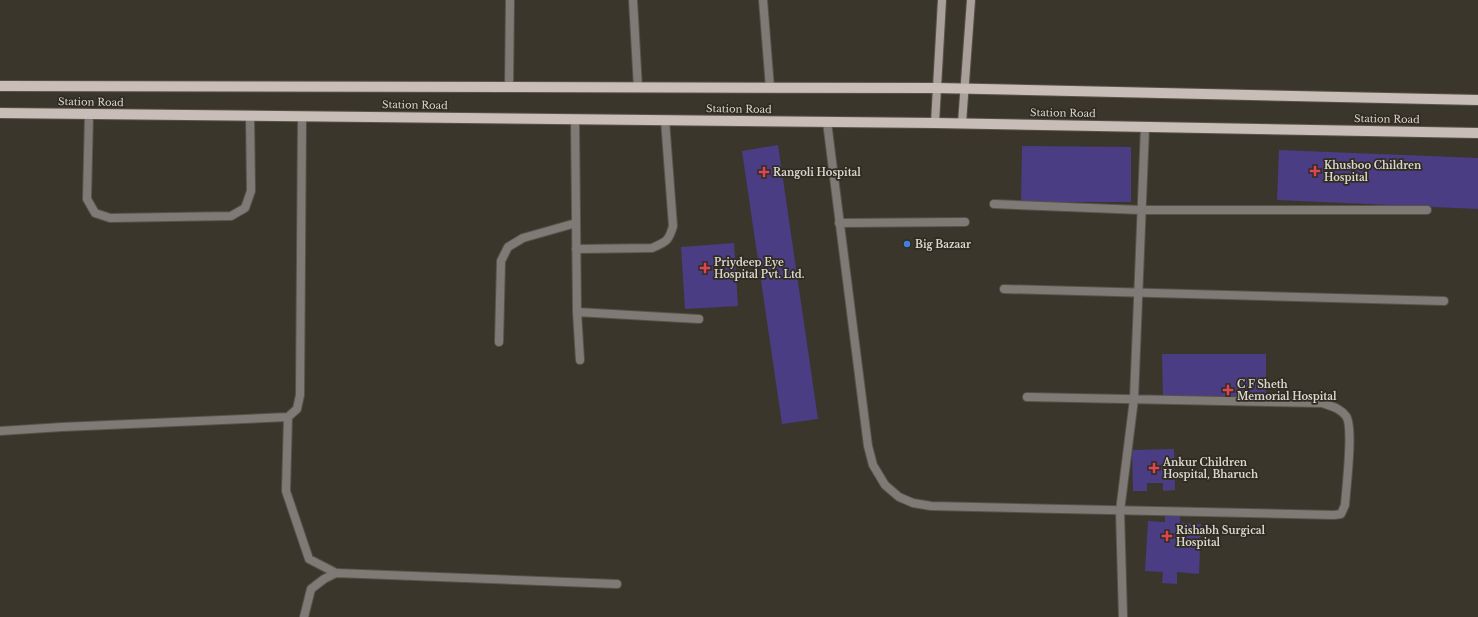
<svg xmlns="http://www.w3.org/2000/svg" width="1478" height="617" font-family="'Libre Baskerville',serif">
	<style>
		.building { fill: #4a3d83 }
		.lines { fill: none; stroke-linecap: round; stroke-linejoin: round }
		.service-casing { stroke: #575349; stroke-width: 10 }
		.minor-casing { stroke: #575349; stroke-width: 10 }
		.secondary-casing { stroke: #575349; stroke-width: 10 }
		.primary-casing { stroke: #575349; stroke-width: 12 }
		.service { stroke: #807a77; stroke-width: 8 }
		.minor { stroke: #807a77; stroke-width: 8 }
		.secondary { stroke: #a9a09b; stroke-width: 8 }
		.primary { stroke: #c9bdb7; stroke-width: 10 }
		.health-dot { fill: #e0444e; stroke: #312c22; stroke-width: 1.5 }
		.shop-dot { fill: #3f7fe0; stroke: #312c22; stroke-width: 1.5 }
		.labels { text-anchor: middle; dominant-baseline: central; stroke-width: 3.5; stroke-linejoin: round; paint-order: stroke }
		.street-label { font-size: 10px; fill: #d9d6cf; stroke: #312c22 }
		.poi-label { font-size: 10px; font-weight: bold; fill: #d9d6cf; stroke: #312c22; text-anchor: start }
	</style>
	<rect width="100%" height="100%" fill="#3b362c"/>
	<path class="building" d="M778 145 818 419 782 424 742 151Z
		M1022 146 1131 147V202H1021Z
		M1279 150 1478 158V209L1277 200Z
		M734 243 738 306 685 309 681 247Z
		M1162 354H1266V396H1163Z
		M1174 449 1175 490 1163 491V483H1147V491H1133L1132 450Z
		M1165 515 1180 516V523L1201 524 1199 574 1177 572V584L1162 583 1163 572 1145 571 1148 521 1165 522Z"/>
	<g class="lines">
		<defs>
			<path id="service" d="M763 0 770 88
				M89 114 87 199 95 213 110 218 231 216 245 208 251 191 250 116
				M575 119 577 312 580 360
				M827 122 868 446 873 465 885 485 899 497 913 503 931 506 1334 515 1341 514 1345 505C1346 489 1354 427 1346 416 1340 408 1331 406 1322 403L1027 397
				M994 204 1141 210H1427
				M839 223 965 222
				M576 249 652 248C666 242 669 241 673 226L665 120
				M1004 289 1444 301
				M577 312 699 319
				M499 342 501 261 508 247 523 238 576 223
				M1134 399 1145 127
				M288 417 286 491 309 559 336 573
				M0 431 62 427 288 417 297 409 300 395 302 116"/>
			<path id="minor" d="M633 0 638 88
				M509 87 510 0
				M304 617 311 589 324 579 336 573 617 584
				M1123 617 1120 511 1134 399"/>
			<path id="secondary" d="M935 123 942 0
				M962 123 971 0"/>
			<path id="primary" d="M0 86 937 88 1478 100
				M0 113 935 123 1478 133"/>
		</defs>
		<use href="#service" class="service-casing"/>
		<use href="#minor" class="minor-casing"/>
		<use href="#secondary" class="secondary-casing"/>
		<use href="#primary" class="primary-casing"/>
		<use href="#service" class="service"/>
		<use href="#minor" class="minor"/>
		<use href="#secondary" class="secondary"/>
		<use href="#primary" class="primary"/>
	</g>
	<g class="health-dot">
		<path d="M1313 165h4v4h4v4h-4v4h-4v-4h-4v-4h4z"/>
		<path d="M762 166h4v4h4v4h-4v4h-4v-4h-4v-4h4z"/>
		<path d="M703 262h4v4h4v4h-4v4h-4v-4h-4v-4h4z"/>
		<path d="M1226 384h4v4h4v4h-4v4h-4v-4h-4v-4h4z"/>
		<path d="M1152 462h4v4h4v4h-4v4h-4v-4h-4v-4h4z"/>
		<path d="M1165 530h4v4h4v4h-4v4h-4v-4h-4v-4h4z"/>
	</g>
	<circle class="shop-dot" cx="907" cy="244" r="4"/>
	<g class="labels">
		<g class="street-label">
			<text transform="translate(91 102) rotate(1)">Station Road</text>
			<text transform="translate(415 105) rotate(1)">Station Road</text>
			<text transform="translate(739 109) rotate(1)">Station Road</text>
			<text transform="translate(1063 113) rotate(1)">Station Road</text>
			<text transform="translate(1387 119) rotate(1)">Station Road</text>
		</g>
		<g class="poi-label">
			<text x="1324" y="165">Khusboo Children<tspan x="1324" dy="12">Hospital</tspan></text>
			<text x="773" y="172">Rangoli Hospital</text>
			<text x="915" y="244">Big Bazaar</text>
			<text x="714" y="262">Priydeep Eye<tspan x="714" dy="12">Hospital Pvt. Ltd.</tspan></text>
			<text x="1237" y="384">C F Sheth<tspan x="1237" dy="12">Memorial Hospital</tspan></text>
			<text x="1163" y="462">Ankur Children<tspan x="1163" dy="12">Hospital, Bharuch</tspan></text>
			<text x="1176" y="530">Rishabh Surgical<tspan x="1176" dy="12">Hospital</tspan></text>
		</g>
	</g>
</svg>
